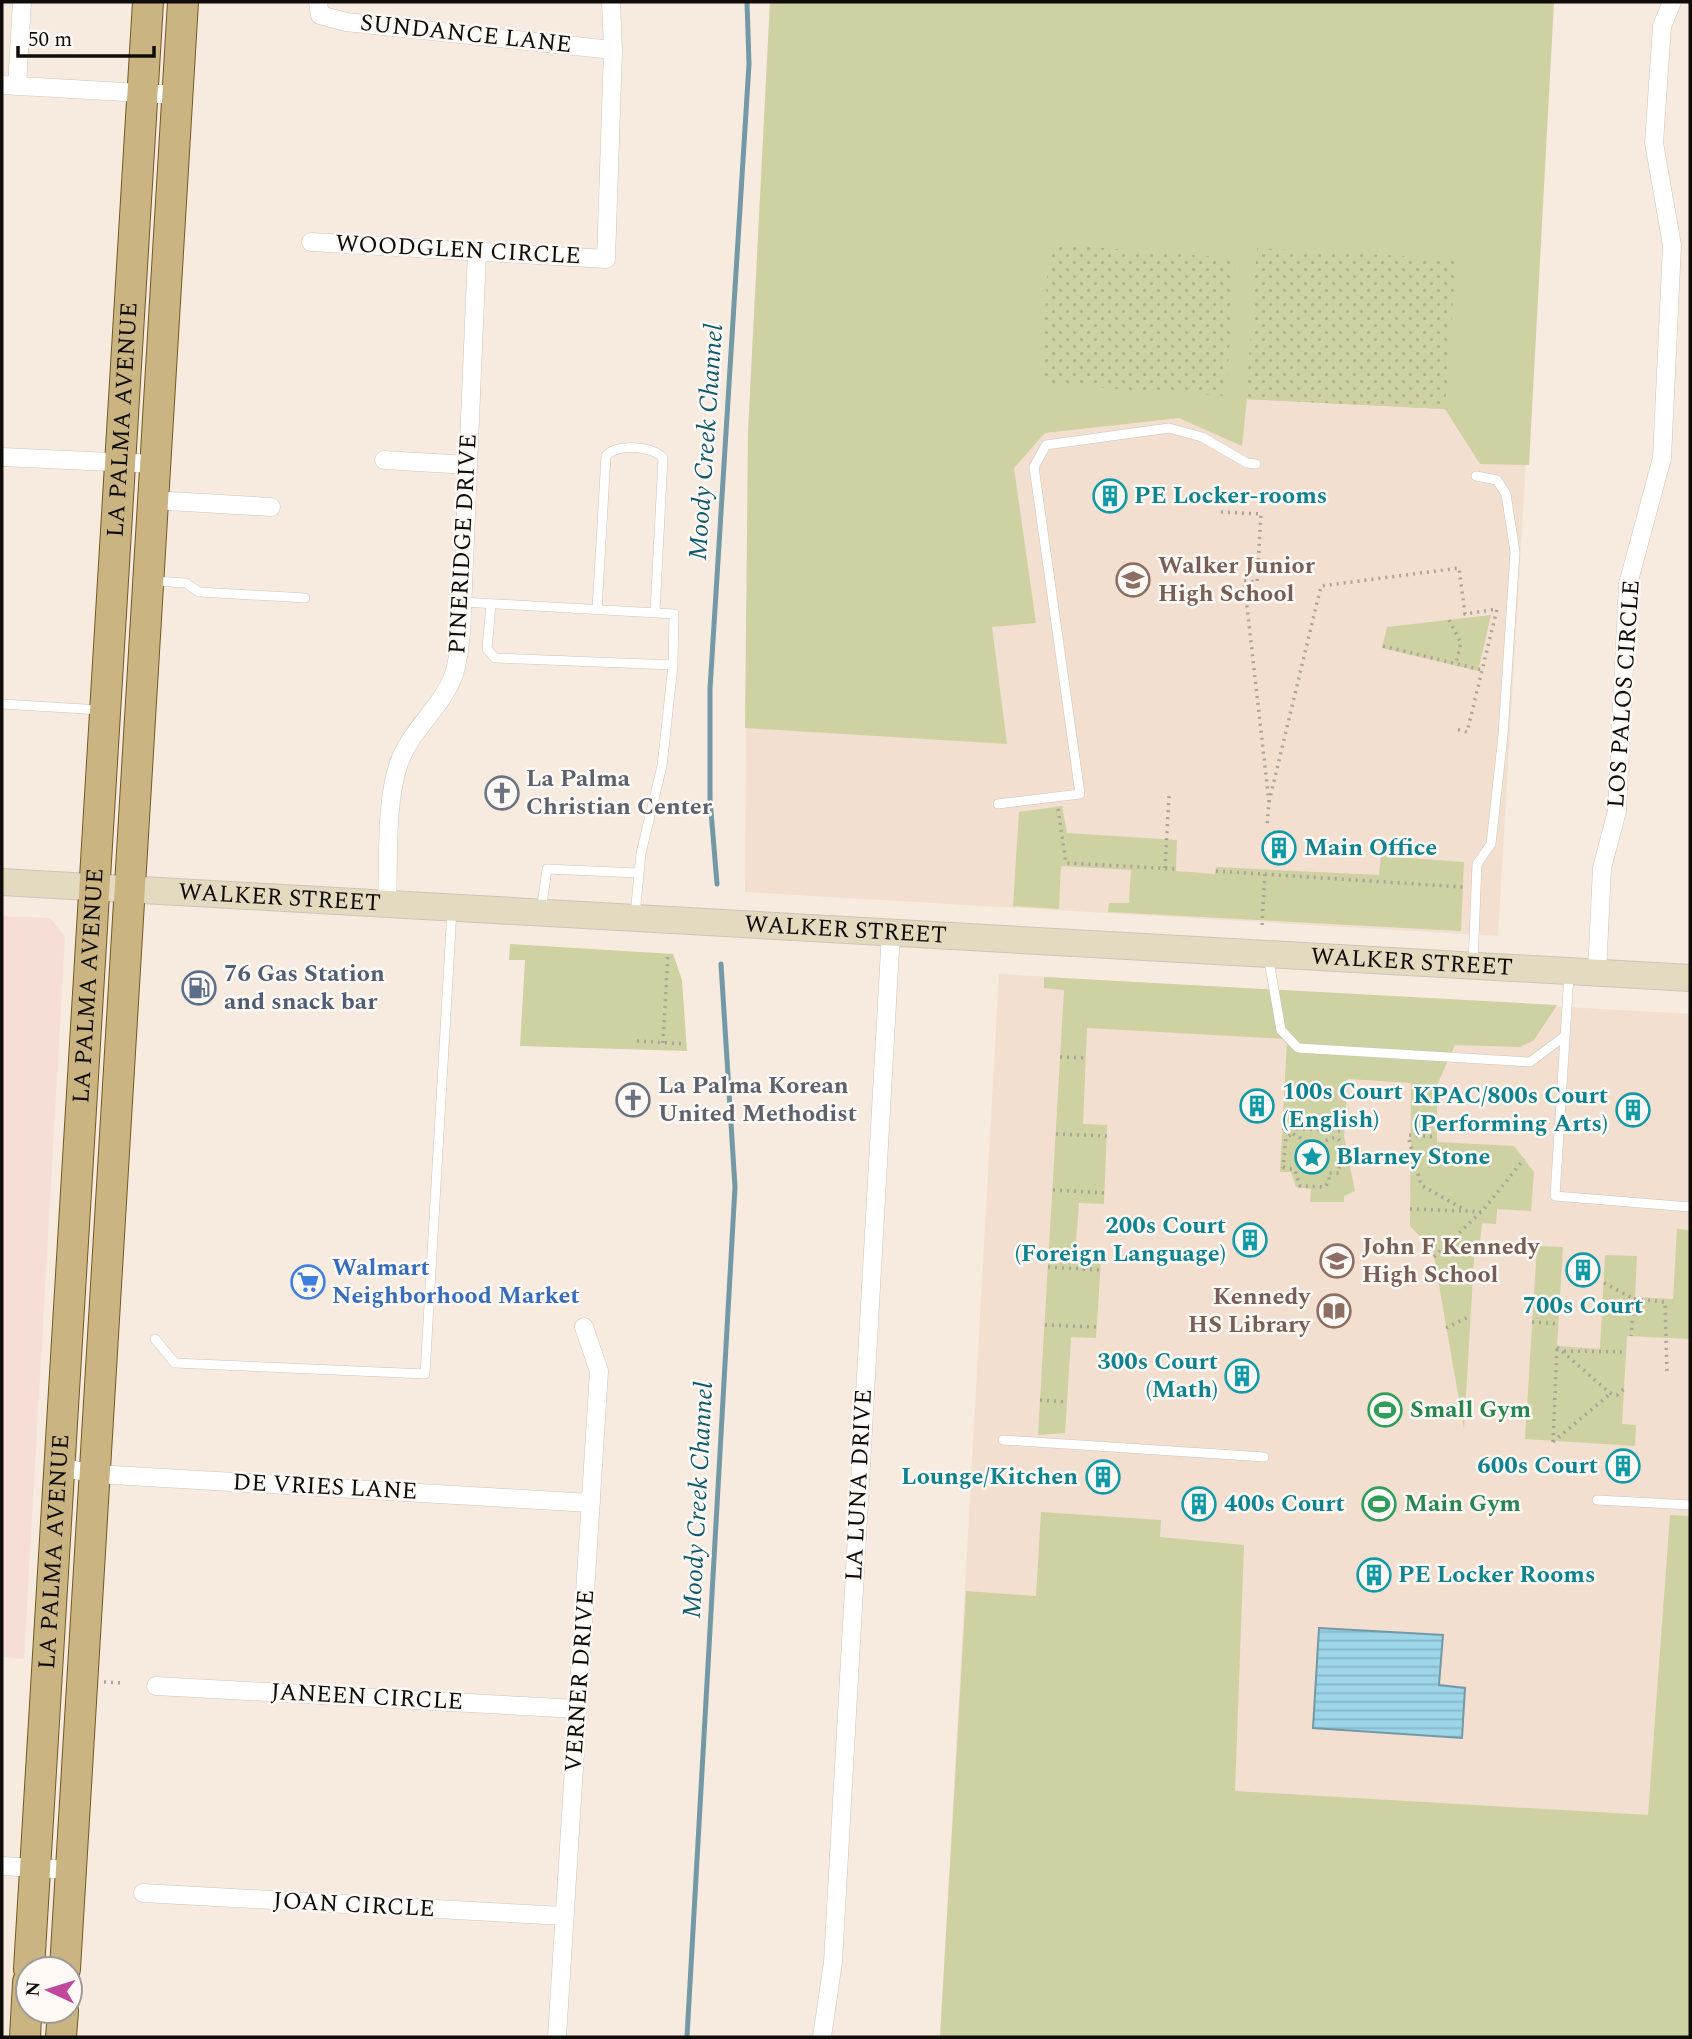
<svg xmlns="http://www.w3.org/2000/svg" width="1692" height="2039" font-family="Spectral,serif">
	<style>
		.education { fill: #f2dfcf }
		.medical { fill: #f6ddd6 }
		.grass { fill: #ced1a1 }
		.park { fill: url(#park-dots) }
		.water { fill: url(#water-rules); stroke: #7399a6; stroke-width: 2 }
		.lines { fill: none; stroke-linecap: round; stroke-linejoin: round }
		.stream { stroke: #7399a6; stroke-width: 5 }
		.lane-casing { stroke: #cfc3b9; stroke-width: 10 }
		.street-casing { stroke: #cfc3b9; stroke-width: 19 }
		.secondary-casing { stroke: #cfc3b9; stroke-width: 28 }
		.primary-casing { stroke: #725921; stroke-width: 32 }
		.path { stroke: #aba29a; stroke-width: 3.5; stroke-dasharray: 2 5; stroke-linecap: butt }
		.lane { stroke: #fff; stroke-width: 9 }
		.street { stroke: #fff; stroke-width: 18 }
		.secondary { stroke: #e4dac0; stroke-width: 26 }
		.primary { stroke: #cab582; stroke-width: 30 }
		.labels { text-anchor: middle; dominant-baseline: central; stroke-width: 5; stroke-linejoin: round; paint-order: stroke }
		.street-label { font-size: 24px; fill: #100c09; stroke: #fef9f5 }
		.culture-label { font-size: 24px; font-weight: bold; fill: #0d838f; stroke: #fef9f5; text-anchor: start }
		.education-label { font-size: 24px; font-weight: bold; fill: #785e54; stroke: #fef9f5; text-anchor: start }
		.worship-label { font-size: 24px; font-weight: bold; fill: #5b616d; stroke: #fef9f5; text-anchor: start }
		.service-label { font-size: 24px; font-weight: bold; fill: #4e5e75; stroke: #fef9f5; text-anchor: start }
		.shop-label { font-size: 24px; font-weight: bold; fill: #366cbe; stroke: #fef9f5; text-anchor: start }
		.leisure-label { font-size: 24px; font-weight: bold; fill: #27864d; stroke: #fef9f5; text-anchor: start }
		.water-label { font-size: 26px; font-style: italic; fill: #0e5a6e; stroke: #fef9f5 }
	</style>
	<defs>
		<pattern id="park-dots" width="8" height="8" patternUnits="userSpaceOnUse" patternTransform="scale(1.75)"><rect width="8" height="8" fill="#ced1a1"/><path d="M2 2h.1M6 6h.1" fill="none" stroke="#b0b289" stroke-width="1.8" stroke-linecap="round"/></pattern>
		<pattern id="water-rules" width="6" height="5" patternUnits="userSpaceOnUse" patternTransform="scale(1.75)"><rect width="6" height="5" fill="#9dd5e9"/><path d="M0 2.5h6" fill="none" stroke="#86b6c6"/></pattern>
	</defs>
	<rect width="100%" height="100%" fill="#f7ebe0"/>
	<path class="education" d="M770 2H1553L1498 936 745 892 748 433Z
		M999 974 1690 1014V2037H940Z"/>
	<path class="medical" d="M2 916 50 918 65 936 24 1659 2 1657Z"/>
	<path class="grass" d="M770 2H1554L1529 465 1480 464 1445 409 1247 399 1242 446 1179 418 1045 433 1014 468 1036 623 992 627 1007 744 745 728 748 432Z
		M1491 615 1478 671 1382 648 1387 627Z
		M1062 806 1067 833 1177 840 1176 871 1215 874 1216 867 1379 875 1381 856 1464 862 1461 931 1108 912 1109 903H1129L1131 870 1061 866 1059 909 1013 906 1019 812Z
		M510 944 673 954 682 980 687 1051 520 1046 525 960H509Z
		M1044 977 1557 1005 1534 1040 1520 1047 1455 1045 1437 1085V1142L1514 1146 1534 1172 1531 1211 1497 1209 1496 1224 1482 1223 1480 1243 1475 1242 1464 1429 1433 1250 1410 1226 1411 1083 1348 1079 1344 1136 1355 1191 1344 1196V1202H1310L1311 1189 1296 1187 1291 1172H1280L1287 1039 1087 1028 1083 1124 1107 1125 1104 1204 1079 1203 1075 1257 1101 1259 1096 1338 1071 1337 1065 1433 1038 1435 1064 990 1044 988Z
		M1677 1229 1690 1230V1339L1627 1336 1622 1424 1636 1425 1635 1446 1525 1439 1537 1246 1563 1247 1557 1346 1600 1349 1605 1255 1637 1256 1635 1297 1673 1299Z
		M1041 1512 1161 1520 1160 1537 1244 1545 1235 1791 1648 1815 1670 1515 1690 1516V2037H940L966 1591 1036 1596Z"/>
	<path class="park" d="M1049 244 1235 258 1226 396 1041 384Z
		M1257 248 1456 259 1445 409 1246 399Z"/>
	<path class="water" d="M1319 1628 1443 1635 1439 1685 1465 1688 1462 1738 1313 1728Z"/>
	<g class="lines">
		<path class="stream" d="M717 884 710 799V689L749 64 747 2
			M687 2037 735 1187 721 964"/>
		<defs>
			<path id="lane" d="M153 581 186 583 199 592 305 598
				M463 602 674 614 673 665 662 766 641 853 635 915
				M491 604 487 649 495 658 673 665
				M597 610 606 456C616 443 653 446 663 458L655 612
				M2 704 101 710
				M998 804 1080 794 1034 467 1046 445 1169 428 1202 437 1247 463 1256 464
				M541 911 547 869 638 873
				M1268 955 1281 1030 1298 1048 1530 1062 1565 1036
				M1473 963 1477 864 1491 844 1503 735 1515 552 1506 494 1497 480 1476 476
				M1569 974 1555 1196 1690 1207
				M155 1339 175 1363 425 1374 452 910
				M1003 1440 1264 1457
				M1597 1500 1690 1505"/>
			<path id="street" d="M318 2 320 15 346 22 613 50
				M2 85 177 95
				M17 86 22 2
				M311 242 606 259 613 50 611 2
				M2 457 155 464
				M384 460 468 465
				M152 500 271 507
				M387 903C389 861 385 803 399 763 410 731 440 709 453 677 458 664 459 648 461 634L477 252
				M1597 972 1602 868 1617 811 1628 584 1662 458 1672 245 1654 143 1662 26 1672 2
				M59 1467 96 1474 591 1503
				M156 1686 578 1709
				M2 1866 71 1870
				M143 1893 564 1916
				M557 2037 599 1371 584 1327
				M822 2037 833 1962 891 932"/>
			<g id="secondary">
				<path id="s1" d="M2 882 1690 978"/>
			</g>
			<g id="primary">
				<path id="s2" d="M29 1969 148 2"/>
				<path d="M65 1969 183 2"/>
				<path d="M25 2037 28 1982"/>
				<path d="M61 2037 63 2011"/>
			</g>
		</defs>
		<use href="#lane" class="lane-casing"/>
		<use href="#street" class="street-casing"/>
		<use href="#secondary" class="secondary-casing"/>
		<use href="#primary" class="primary-casing"/>
		<path class="path" d="M1221 512 1261 514 1257 582 1244 580 1269 802 1267 826
			M1449 620 1461 643 1456 663
			M1383 646 1482 670
			M1269 802 1321 586 1459 568 1465 614 1497 609 1467 732 1456 729
			M1058 809 1066 863 1176 869
			M1165 868 1169 796
			M1216 871 1463 887
			M1262 925 1265 870
			M637 1041 686 1044
			M663 1043 668 953
			M1060 1057 1086 1058
			M1282 1128 1345 1131
			M1056 1134 1107 1136
			M1293 1134 1306 1141 1319 1143 1336 1137 1340 1141 1339 1173H1329V1181L1325 1187 1300 1186 1295 1170 1283 1167 1286 1137Z
			M1409 1135 1437 1137
			M1409 1140 1421 1185 1467 1211 1481 1212
			M1306 1141 1299 1149 1297 1162 1303 1169 1313 1172 1323 1168C1327 1158 1328 1151 1319 1143
			M1053 1190 1104 1193
			M1410 1209 1463 1211
			M1434 1257 1484 1209 1524 1159
			M1048 1267 1100 1270
			M1604 1283 1634 1299 1631 1336
			M1634 1299 1665 1302 1667 1372
			M1532 1322 1558 1324
			M1045 1325 1097 1327
			M1446 1328 1470 1316
			M1557 1347 1610 1393 1617 1395 1624 1389
			M1564 1351 1626 1352
			M1040 1400 1067 1402
			M1553 1442 1557 1347
			M1553 1442 1610 1394
			M104 1682 124 1683"/>
		<use href="#lane" class="lane"/>
		<use href="#street" class="street"/>
		<use href="#secondary" class="secondary"/>
		<use href="#primary" class="primary"/>
	</g>
	<defs>
		<symbol id="building-ring" viewBox="-11 -11 22 22"><circle r="9.5" fill="#fef9f5" stroke="#0f9aa8" stroke-width="1.5"/><path d="M-4-6H4V6H1V3H-1V6H-4ZM-2.5-4.3h1.7v1.8h-1.7ZM.8-4.3h1.7v1.8H.8ZM-2.5-1h1.7V.8h-1.7ZM.8-1h1.7V.8H.8Z" fill="#0f9aa8"/></symbol>
		<symbol id="school-ring" viewBox="-11 -11 22 22"><circle r="9.5" fill="#fef9f5" stroke="#8d6e63" stroke-width="1.5"/><path d="M0-5L7-2L0 1L-7-2ZM-4 1L0 2.5L4 1V4Q0 6-4 4Z" fill="#8d6e63"/></symbol>
		<symbol id="church-ring" viewBox="-11 -11 22 22"><circle r="9.5" fill="#fef9f5" stroke="#6b7280" stroke-width="1.5"/><path d="M-1.2-6h2.4v3.5h3.3v2.4h-3.3V6h-2.4V-.1h-3.3v-2.4h3.3Z" fill="#6b7280"/></symbol>
		<symbol id="fuel-ring" viewBox="-11 -11 22 22"><circle r="9.5" fill="#fef9f5" stroke="#5c6f8a" stroke-width="1.5"/><path d="M-5.5-6h7V0h2V4h1.3V-2.5L3-4.5l.8-.8L6-3V5H2.5V1h-1V6h-7ZM-4.2-4.7v3.2H.2V-4.7Z" fill="#5c6f8a"/></symbol>
		<symbol id="sight-ring" viewBox="-11 -11 22 22"><circle r="9.5" fill="#fef9f5" stroke="#0f9aa8" stroke-width="1.5"/><path d="M0-6L1.8-2.2L6-1.7L2.9 1.2L3.7 5.4L0 3.3L-3.7 5.4L-2.9 1.2L-6-1.7L-1.8-2.2Z" fill="#0f9aa8"/></symbol>
		<symbol id="supermarket-ring" viewBox="-11 -11 22 22"><circle r="9.5" fill="#fef9f5" stroke="#3f7fe0" stroke-width="1.5"/><path d="M-6-5.5h2.5l.6 2H6L4.5 2H-2.5L-4.4-4H-6ZM-1.5 3.2a1.3 1.3 0 1 0 .1 0ZM3 3.2a1.3 1.3 0 1 0 .1 0Z" fill="#3f7fe0"/></symbol>
		<symbol id="library-ring" viewBox="-11 -11 22 22"><circle r="9.5" fill="#fef9f5" stroke="#8d6e63" stroke-width="1.5"/><path d="M-6-4Q-3-5.5-.7-3.5V5Q-3 3-6 4ZM6-4Q3-5.5 .7-3.5V5Q3 3 6 4Z" fill="#8d6e63"/></symbol>
		<symbol id="stadium-ring" viewBox="-11 -11 22 22"><circle r="9.5" fill="#fef9f5" stroke="#2e9e5b" stroke-width="1.5"/><path d="M0-5a6.5 5 0 1 0 0 10a6.5 5 0 1 0 0-10ZM-3.5-1.8h7v3.6h-7Z" fill="#2e9e5b"/></symbol>
	</defs>
	<g fill-rule="evenodd">
		<use href="#building-ring" x="1091" y="477" width="38" height="38"/>
		<use href="#school-ring" x="1114" y="561" width="38" height="38"/>
		<use href="#church-ring" x="483" y="774" width="38" height="38"/>
		<use href="#building-ring" x="1260" y="829" width="38" height="38"/>
		<use href="#fuel-ring" x="180" y="969" width="38" height="38"/>
		<use href="#church-ring" x="614" y="1081" width="38" height="38"/>
		<use href="#building-ring" x="1238" y="1087" width="38" height="38"/>
		<use href="#building-ring" x="1614" y="1091" width="38" height="38"/>
		<use href="#sight-ring" x="1293" y="1138" width="38" height="38"/>
		<use href="#building-ring" x="1231" y="1221" width="38" height="38"/>
		<use href="#school-ring" x="1318" y="1242" width="38" height="38"/>
		<use href="#building-ring" x="1564" y="1251" width="38" height="38"/>
		<use href="#supermarket-ring" x="289" y="1263" width="38" height="38"/>
		<use href="#library-ring" x="1315" y="1292" width="38" height="38"/>
		<use href="#building-ring" x="1223" y="1357" width="38" height="38"/>
		<use href="#stadium-ring" x="1366" y="1391" width="38" height="38"/>
		<use href="#building-ring" x="1604" y="1447" width="38" height="38"/>
		<use href="#building-ring" x="1084" y="1458" width="38" height="38"/>
		<use href="#building-ring" x="1180" y="1485" width="38" height="38"/>
		<use href="#stadium-ring" x="1360" y="1485" width="38" height="38"/>
		<use href="#building-ring" x="1355" y="1556" width="38" height="38"/>
	</g>
	<g class="labels">
		<g class="street-label">
			<text transform="translate(466 34) rotate(6)">SUNDANCE LANE</text>
			<text transform="translate(458 250) rotate(3)">WOODGLEN CIRCLE</text>
			<text stroke="none"><textPath href="#s2" startOffset="1552">LA PALMA AVENUE</textPath></text>
			<text transform="translate(463 544) rotate(-87)">PINERIDGE DRIVE</text>
			<text transform="translate(1624 694) rotate(-86)">LOS PALOS CIRCLE</text>
			<text stroke="none"><textPath href="#s1" startOffset="278">WALKER STREET</textPath></text>
			<text stroke="none"><textPath href="#s1" startOffset="845">WALKER STREET</textPath></text>
			<text stroke="none"><textPath href="#s1" startOffset="1412">WALKER STREET</textPath></text>
			<text stroke="none"><textPath href="#s2" startOffset="985">LA PALMA AVENUE</textPath></text>
			<text transform="translate(859 1485) rotate(-87)">LA LUNA DRIVE</text>
			<text transform="translate(325 1487) rotate(3)">DE VRIES LANE</text>
			<text stroke="none"><textPath href="#s2" startOffset="418">LA PALMA AVENUE</textPath></text>
			<text transform="translate(580 1681) rotate(-86)">VERNER DRIVE</text>
			<text transform="translate(367 1697) rotate(3)">JANEEN CIRCLE</text>
			<text transform="translate(354 1905) rotate(3)">JOAN CIRCLE</text>
		</g>
		<g class="culture-label">
			<text x="1134" y="496">PE Locker-rooms</text>
			<text x="1304" y="848">Main Office</text>
			<text x="1282" y="1092">100s Court<tspan x="1282" dy="28">(English)</tspan></text>
			<text x="1608" y="1096" text-anchor="end">KPAC/800s Court<tspan x="1608" dy="28">(Performing Arts)</tspan></text>
			<text x="1336" y="1157">Blarney Stone</text>
			<text x="1226" y="1226" text-anchor="end">200s Court<tspan x="1226" dy="28">(Foreign Language)</tspan></text>
			<text x="1583" y="1306" text-anchor="middle">700s Court</text>
			<text x="1218" y="1362" text-anchor="end">300s Court<tspan x="1218" dy="28">(Math)</tspan></text>
			<text x="1598" y="1466" text-anchor="end">600s Court</text>
			<text x="1078" y="1477" text-anchor="end">Lounge/Kitchen</text>
			<text x="1224" y="1504">400s Court</text>
			<text x="1398" y="1575">PE Locker Rooms</text>
		</g>
		<g class="education-label">
			<text x="1158" y="566">Walker Junior<tspan x="1158" dy="28">High School</tspan></text>
			<text x="1362" y="1247">John F Kennedy<tspan x="1362" dy="28">High School</tspan></text>
			<text x="1310" y="1297" text-anchor="end">Kennedy<tspan x="1310" dy="28">HS Library</tspan></text>
		</g>
		<g class="worship-label">
			<text x="526" y="779">La Palma<tspan x="526" dy="28">Christian Center</tspan></text>
			<text x="658" y="1086">La Palma Korean<tspan x="658" dy="28">United Methodist</tspan></text>
		</g>
		<g class="service-label">
			<text x="224" y="974">76 Gas Station<tspan x="224" dy="28">and snack bar</tspan></text>
		</g>
		<g class="shop-label">
			<text x="332" y="1268">Walmart<tspan x="332" dy="28">Neighborhood Market</tspan></text>
		</g>
		<g class="leisure-label">
			<text x="1410" y="1410">Small Gym</text>
			<text x="1404" y="1504">Main Gym</text>
		</g>
		<g class="water-label">
			<text transform="translate(706 442) rotate(-86)">Moody Creek Channel</text>
			<text transform="translate(698 1500) rotate(-87)">Moody Creek Channel</text>
		</g>
	</g>
	<rect width="1692" height="2039" fill="none" stroke="#100c09" stroke-width="7"/>
	<g transform="translate(49 1990) rotate(274)"><circle r="33" fill="#fef9f5" stroke="#9f9a97" stroke-width="2"/>
	<path d="M0-5L12 26L0 18L-12 26Z" fill="#c0479c"/>
	<text y="-10" font-size="19" font-weight="bold" text-anchor="middle" fill="#100c09">N</text>
	</g>
	<path d="M18 46v10h136v-10" fill="none" stroke="#100c09" stroke-width="3.5"/>
	<text x="28" y="46" font-size="21" fill="#100c09" stroke="#fef9f5" stroke-width="5" paint-order="stroke">50 m</text>
</svg>
